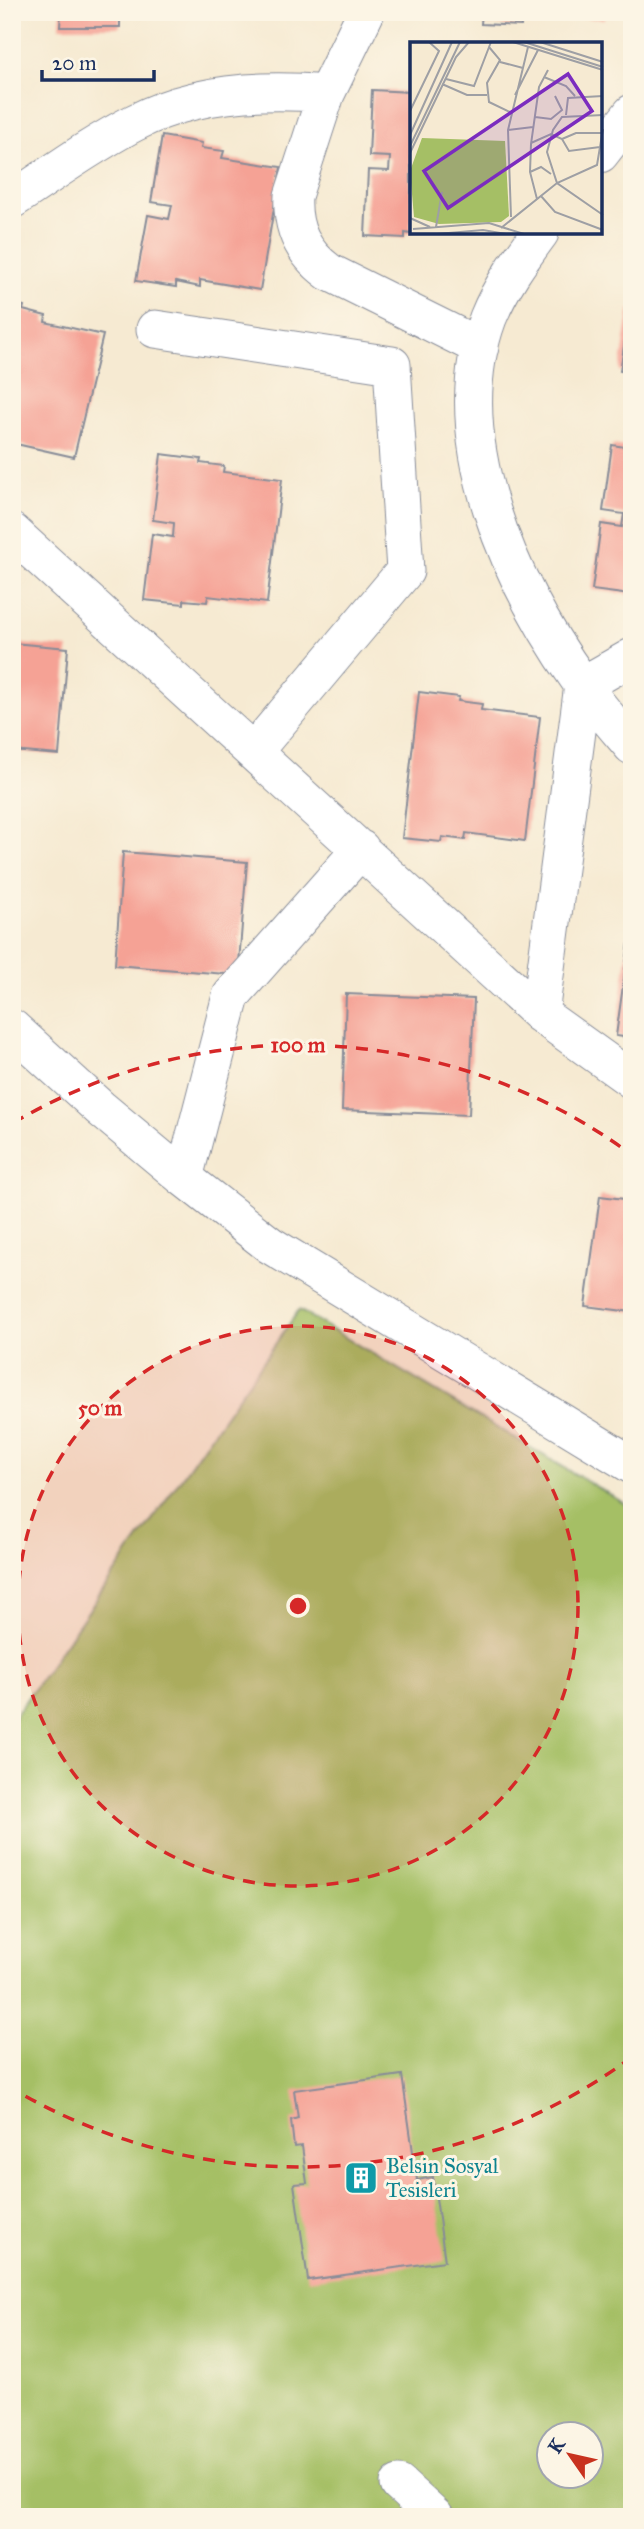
<svg xmlns="http://www.w3.org/2000/svg" width="644" height="2529" font-family="'IM FELL Great Primer',serif">
	<style>
		.green { fill: #a5bf65; stroke: #607762; stroke-width: 2; fill-rule: evenodd }
		.building { fill: #f5a295 }
		.lines { fill: none; stroke-linecap: round; stroke-linejoin: round }
		.street-casing { stroke: #888c98; stroke-width: 39 }
		.street { stroke: #fff; stroke-width: 37 }
		.ring { fill: none; stroke: #d62828; stroke-width: 3.5; stroke-dasharray: 12 9 }
		.labels { text-anchor: middle; dominant-baseline: central; stroke-width: 6; stroke-linejoin: round; paint-order: stroke }
		.culture-label { font-size: 21px; fill: #0d838f; stroke: #fcf5e5; text-anchor: start }
		.inset-road { fill: none; stroke: #9e9fa4; stroke-width: 2 }
		.view { fill: #7b2cbf; fill-opacity: 0.15; stroke: #7b2cbf; stroke-width: 3.5 }
		.inset-edge { fill: none; stroke: #1b2f5e; stroke-width: 3.5 }
		.centre { fill: #d62828; stroke: #fcf5e5; stroke-width: 3.5 }
		.ring-label { font-size: 21px; text-anchor: middle; font-weight: bold; fill: #d62828; stroke: #fcf5e5; stroke-width: 6; stroke-linejoin: round; paint-order: stroke }
	</style>
	<rect width="100%" height="100%" fill="#fcf5e5"/>
	<filter id="ink" filterUnits="userSpaceOnUse"><feTurbulence type="fractalNoise" baseFrequency=".0143" numOctaves="2"/><feDisplacementMap in="SourceGraphic" scale="14" xChannelSelector="R" yChannelSelector="G"/><feConvolveMatrix kernelMatrix="1 2 1 2 8 2 1 2 1" color-interpolation-filters="sRGB"/></filter>
	<filter id="wash" filterUnits="userSpaceOnUse"><feTurbulence type="fractalNoise" baseFrequency=".00686" numOctaves="4" result="noise"/><feDisplacementMap in="SourceGraphic" scale="28" xChannelSelector="R" yChannelSelector="G"/><feGaussianBlur stdDeviation="1.57" result="paint"/><feColorMatrix in="noise" values="0 0 0 0 0 0 0 0 0 0 0 0 0 0 0 0 0 1.4 0 .05"/><feComposite in="paint" operator="in"/></filter>
	<g filter="url(#wash)">
		<rect width="100%" height="100%" fill="#f6ead2"/>
		<path class="green" d="M299 1310 632 1508V2517H12V1720ZM550 2434H592V2476H550Z"/>
		<g id="blocks">
			<path class="building" d="M61 12H120V27H60Z
				M482 12H605L604 19 545 16 544 22 521 21V26L481 24Z
				M372 90 411 92V234L405 233V238L365 236 368 170 389 171 390 157 369 156Z
				M162 136 202 143 201 148 224 151 222 158 281 167 260 290 200 280V287L176 282V287L136 281 148 215 169 219 172 205 151 202Z
				M12 303 24 306 23 310 46 316 45 322 103 335 74 457 16 444 12 454Z
				M630 309 632 310V373L620 371Z
				M612 445 632 448 631 595 592 590 601 524 622 527 624 514 603 511Z
				M161 454 201 459 200 463 224 466 223 472 282 479 267 603 208 596 207 602 184 600V604L144 600 152 534 173 537 174 523 153 520Z
				M12 643 68 648 59 755 12 751Z
				M419 692 459 697 458 701 482 704 481 710 540 717 525 841 466 833 465 840 442 837 441 842 402 838Z
				M123 852 247 862 238 975 115 965Z
				M630 935H632V1038L616 1036Z
				M346 994 474 999 469 1115 342 1110Z
				M600 1196 632 1200V1312L585 1306Z
				M402 2075 417 2180 433 2177 445 2261 308 2280 294 2184 307 2183 302 2146 294 2147 291 2120 298 2118 294 2090Z"/>
		</g>
	</g>
	<g filter="url(#ink)">
		<use href="#blocks" fill-opacity="0" stroke="#888c98" stroke-width="2"/>
		<g class="lines">
			<defs>
				<path id="street" d="M366 12 326 94 293 196C291 229 303 253 329 272L480 347
					M600 154 632 113
					M12 200C52 174 91 145 134 123 193 92 261 88 326 94
					M540 233C520 260 501 286 488 318 443 440 512 586 582 684 597 706 615 726 632 746
					M155 329 392 365 405 571 254 751
					M12 532 540 1014 632 1080
					M540 1014 583 685 632 657
					M12 1028 100 1108 184 1178 270 1245 632 1465
					M184 1178 231 996 361 849
					M399 2484 435 2517"/>
			</defs>
			<use href="#street" class="street-casing"/>
			<use href="#street" class="street"/>
		</g>
	</g>
	<circle cx="298" cy="1606" r="280" fill="#d62828" fill-opacity=".12"/>
	<g class="ring">
		<circle cx="298" cy="1606" r="280"/>
		<path d="M632 2057A561 561 0 0 1 13 2089M13 1123A561 561 0 0 1 632 1155"/>
	</g>
	<defs>
		<symbol id="building-square" viewBox="-11 -11 22 22"><rect x="-9" y="-9" width="18" height="18" rx="4" fill="#0f9aa8" stroke="#fcf5e5"/><path d="M-4-6H4V6H1V3H-1V6H-4ZM-2.5-4.3h1.7v1.8h-1.7ZM.8-4.3h1.7v1.8H.8ZM-2.5-1h1.7V.8h-1.7ZM.8-1h1.7V.8H.8Z" fill="#fff"/></symbol>
	</defs>
	<g fill-rule="evenodd">
		<use href="#building-square" x="342" y="2159" width="38" height="38"/>
	</g>
	<g class="labels">
		<g class="culture-label">
			<text x="386" y="2166">Belsin Sosyal<tspan x="386" dy="24">Tesisleri</tspan></text>
		</g>
	</g>
	<g transform="translate(410 42)">
		<rect width="192" height="192" fill="#f6ead2"/>
		<path d="M12 96 95 99 99 174 91 180 29 182 4 175 0 129Z" fill="#a5bf65"/>
		<path class="inset-road" d="M103 0 193 28M114 0 193 25M130 0 193 20M79 5 90 18 77 41 79 60 100 70M90 20 113 26M134 35 156 44 165 54M36 37 64 44 81 0M32 42 57 53H77M105 53 128 8M0 69 29 9 19 0M156 73 158 56 193 54M193 73 152 75 143 88 137 110 147 141 193 173M125 75 141 77 152 68 145 54M98 88 123 85M0 93 42 0M152 97 166 91H192M121 101 141 92 152 97 159 109 190 105M0 104 50 0M0 111 46 15 59 0M120 130 131 125 141 132M131 154 145 170 193 188M127 157 120 130 121 102 129 45 138 28M101 175 98 88 118 5M0 176 20 185M26 185 32 150M91 186 147 141 187 123 193 87M3 187 79 181 114 192M27 192 73 188 96 192"/>
		<path class="view" d="M158 32 182 69 38 166 14 129Z"/>
		<rect width="192" height="192" class="inset-edge"/>
	</g>
	<circle cx="298" cy="1606" r="10" class="centre"/>
	<g class="ring-label">
		<text x="298" y="1052">100 m</text>
		<text x="100" y="1415">50 m</text>
	</g>
	<rect width="644" height="2529" fill="none" stroke="#fcf5e5" stroke-width="42"/>
	<g transform="translate(570 2455) rotate(304)"><circle r="33" fill="#fcf5e5" stroke="#a2a6af" stroke-width="2"/>
	<path d="M0-5L12 26L0 18L-12 26Z" fill="#c8321e"/>
	<text y="-10" font-size="19" font-weight="bold" text-anchor="middle" fill="#1b2f5e">K</text>
	</g>
	<path d="M42 70v10h112v-10" fill="none" stroke="#1b2f5e" stroke-width="3.5"/>
	<text x="52" y="70" font-size="21" fill="#1b2f5e" stroke="#fcf5e5" stroke-width="5" paint-order="stroke">20 m</text>
</svg>
